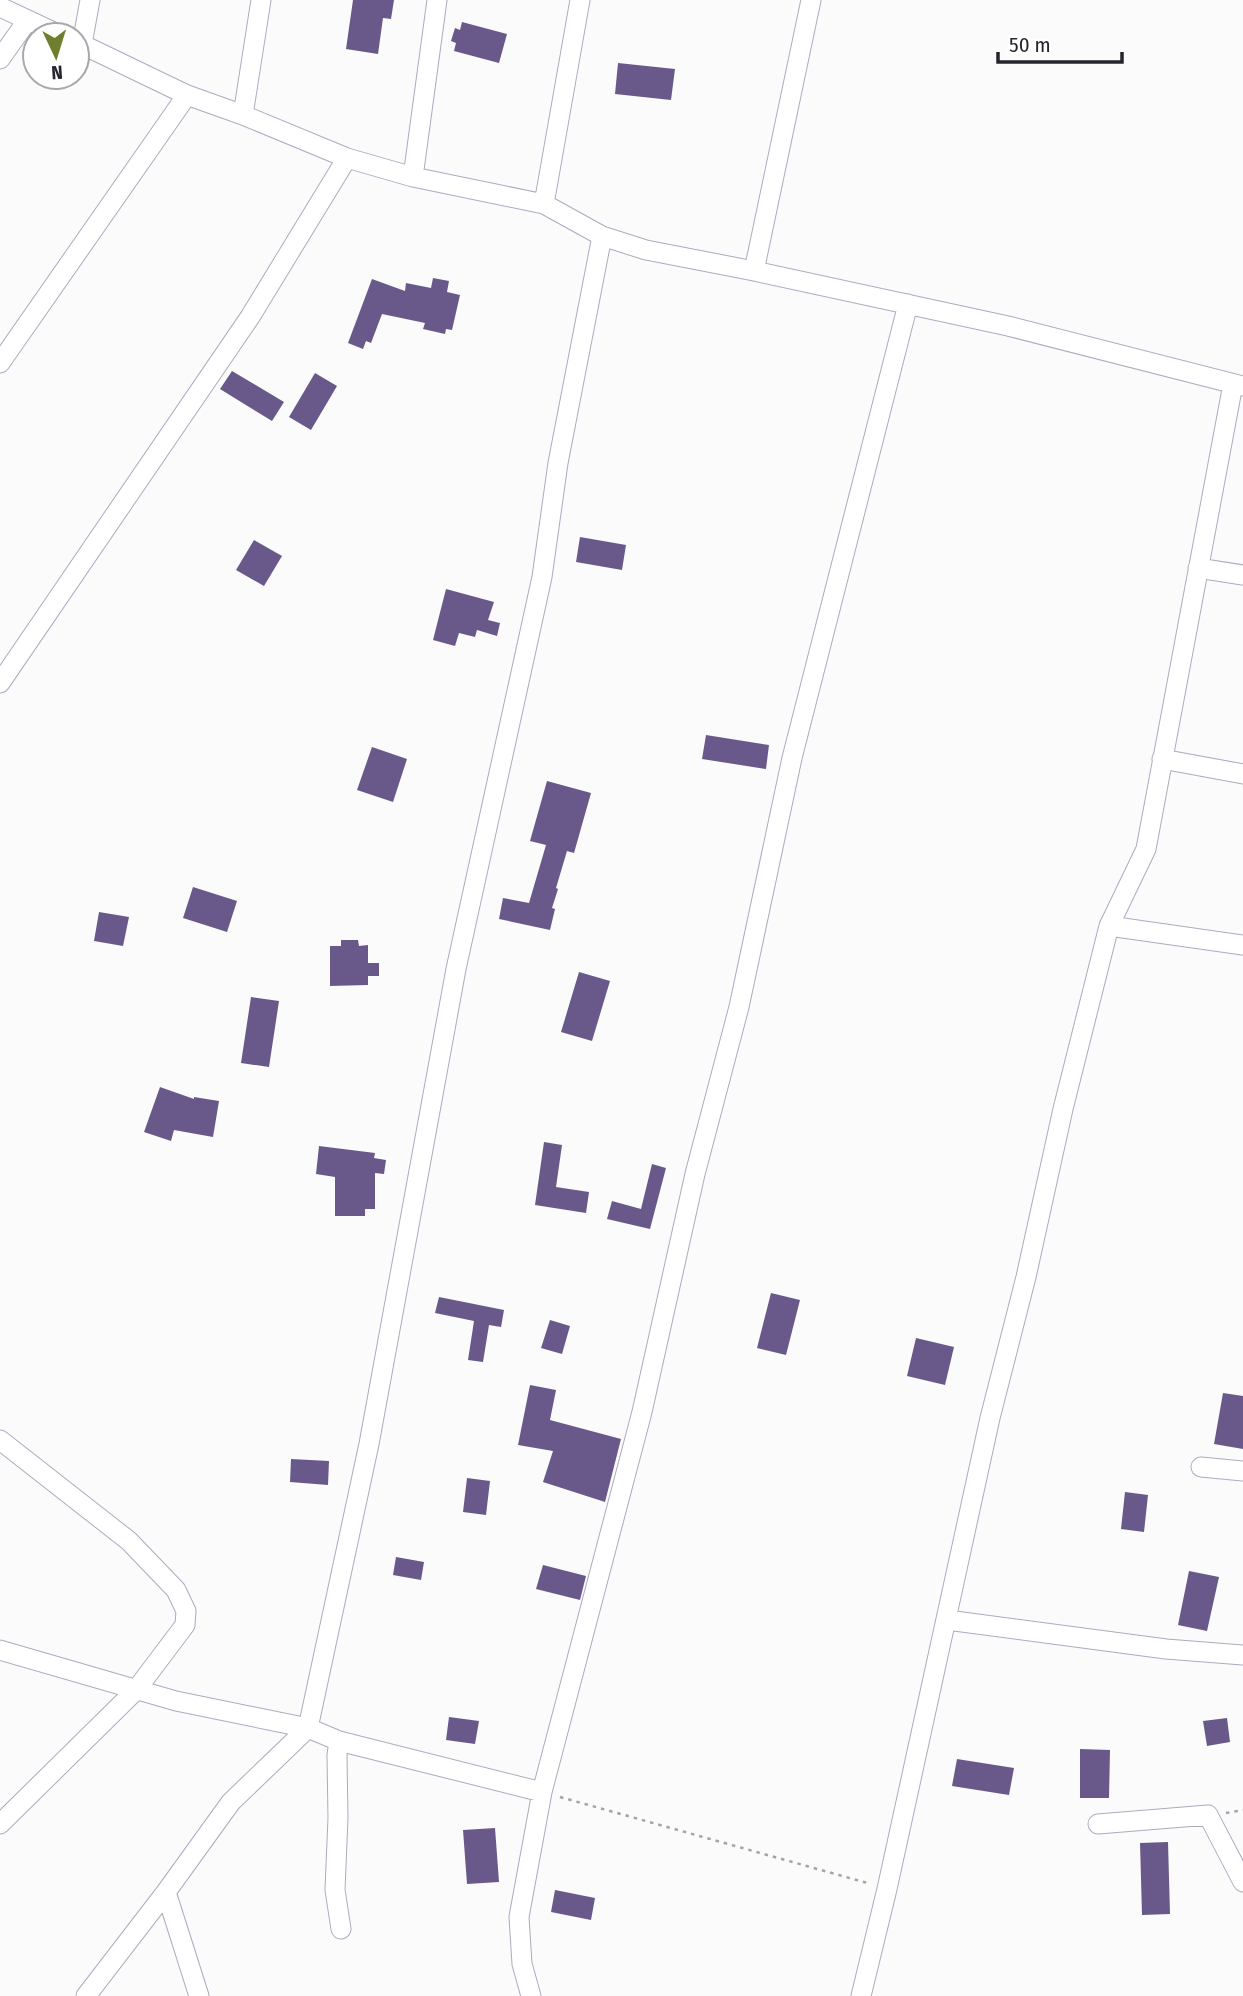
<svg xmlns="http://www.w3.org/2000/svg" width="1243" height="1996" font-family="'Fira Sans Condensed',sans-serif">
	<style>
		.building { fill: #69598a }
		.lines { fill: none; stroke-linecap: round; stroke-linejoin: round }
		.minor-casing { stroke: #afa9c0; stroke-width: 21 }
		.path { stroke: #a4a3a7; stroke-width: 2.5; stroke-dasharray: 3.5 5; stroke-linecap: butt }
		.minor { stroke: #fff; stroke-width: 19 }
	</style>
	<rect width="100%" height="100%" fill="#fbfbfb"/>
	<path class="building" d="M353 0H394L391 19 383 18 378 54 346 49Z
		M462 22 507 34 499 63 454 51 456 43 451 41 455 28 460 30Z
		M618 63 675 69 671 100 615 94Z
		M433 278 449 281 447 292 460 295 452 330 446 329 445 334 423 329 425 323 382 314 371 343 366 341 363 349 348 343 372 279 405 291 406 283 431 288Z
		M232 371 284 402 272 421 220 389Z
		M315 373 337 386 311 430 289 417Z
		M580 537 626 545 622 570 576 562Z
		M254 540 282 556 264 586 236 570Z
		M446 589 494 602 488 620 500 623 497 636 477 630 475 637 459 633 455 646 433 640Z
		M706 735 769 745 766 769 702 759Z
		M372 747 407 759 393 802 357 790Z
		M547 781 591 793 574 853 567 851 556 888 558 889 552 908 555 909 550 930 499 919 503 898 529 903 546 845 530 841Z
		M193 887 237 901 227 932 183 918Z
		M99 912 129 917 123 946 94 941Z
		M341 940H358L359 946 368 945V963H379V976H368V985L330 986V946H341Z
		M579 972 610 981 592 1041 561 1032Z
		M251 997 279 1001 269 1067 241 1063Z
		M160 1087 194 1099V1097L219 1101 213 1137 174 1130 171 1141 144 1132Z
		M544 1142 562 1145 556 1187 589 1192 586 1213 535 1205Z
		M319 1146 375 1153 374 1158 386 1160 384 1174 375 1173V1209H365V1216H335V1177L316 1174Z
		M652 1164 666 1168 650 1229 607 1219 612 1201 641 1209Z
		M771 1293 800 1300 786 1355 757 1348Z
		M439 1297 504 1310 501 1327 489 1325 483 1362 468 1360 474 1321 435 1313Z
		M550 1320 570 1326 562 1354 541 1348Z
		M916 1338 954 1347 945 1385 907 1376Z
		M530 1385 556 1390 550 1420 621 1439 605 1502 543 1482 553 1451 518 1445Z
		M1223 1393 1243 1396V1449L1214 1444Z
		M291 1459 329 1461 328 1485 290 1482Z
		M467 1478 490 1481 486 1515 463 1512Z
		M1125 1492 1148 1495 1144 1532 1121 1529Z
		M396 1557 424 1562 421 1580 393 1575Z
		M543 1565 586 1576 580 1600 536 1589Z
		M1189 1571 1219 1577 1207 1631 1178 1625Z
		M449 1717 479 1721 475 1744 446 1740Z
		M1227 1718 1230 1742 1207 1746 1203 1721Z
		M1080 1749 1110 1750 1109 1798H1080Z
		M957 1759 1014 1768 1009 1795 952 1786Z
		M495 1828 499 1882 467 1884 463 1830Z
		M1168 1842 1170 1914 1142 1915 1140 1843Z
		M555 1890 595 1898 591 1920 551 1912Z"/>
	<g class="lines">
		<defs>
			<path id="minor" d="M0 7 60 35
				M77 42 187 95 243 115 347 158 413 177 544 204 602 236 646 250 754 271 1008 326 1243 386
				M82 44 90 0
				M0 59 27 21
				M243 115 261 0
				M413 177 437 0
				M544 204 580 0
				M754 271 811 0
				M0 363 187 95
				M1198 568 1243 575
				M0 683 250 317 347 158
				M1162 759 1243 774
				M1109 926 1243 945
				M0 1440 129 1541 176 1590 186 1611 185 1625 136 1690 0 1824
				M1201 1467 1243 1471
				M947 1620 1166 1649 1243 1655
				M0 1650 176 1701 308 1728 339 1741 542 1792
				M339 1741 337 1755 338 1818 335 1890 341 1929
				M1098 1824 1208 1815 1243 1882
				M166 1892 199 1996
				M86 1996 166 1892 231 1802 308 1728 369 1444 456 969 542 577 558 463 602 236
				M531 1996 522 1964 519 1917 542 1792 642 1412 695 1174 739 1007 792 758 908 304
				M861 1996 887 1889 990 1418 1026 1277 1063 1109 1109 926 1146 849 1233 384"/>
		</defs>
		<use href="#minor" class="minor-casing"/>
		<path class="path" d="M560 1797 871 1884
			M1226 1813 1243 1810"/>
		<use href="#minor" class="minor"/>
	</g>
	<g transform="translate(56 56) rotate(176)"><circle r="33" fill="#ffffff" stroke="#a9a7ab" stroke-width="2"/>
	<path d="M0-5L12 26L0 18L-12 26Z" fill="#6f7f2e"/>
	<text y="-10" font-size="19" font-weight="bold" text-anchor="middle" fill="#27242d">N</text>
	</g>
	<path d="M998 52v10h124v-10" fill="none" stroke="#27242d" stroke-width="3.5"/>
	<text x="1009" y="52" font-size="21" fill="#27242d" stroke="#ffffff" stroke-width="5" paint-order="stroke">50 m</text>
</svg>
